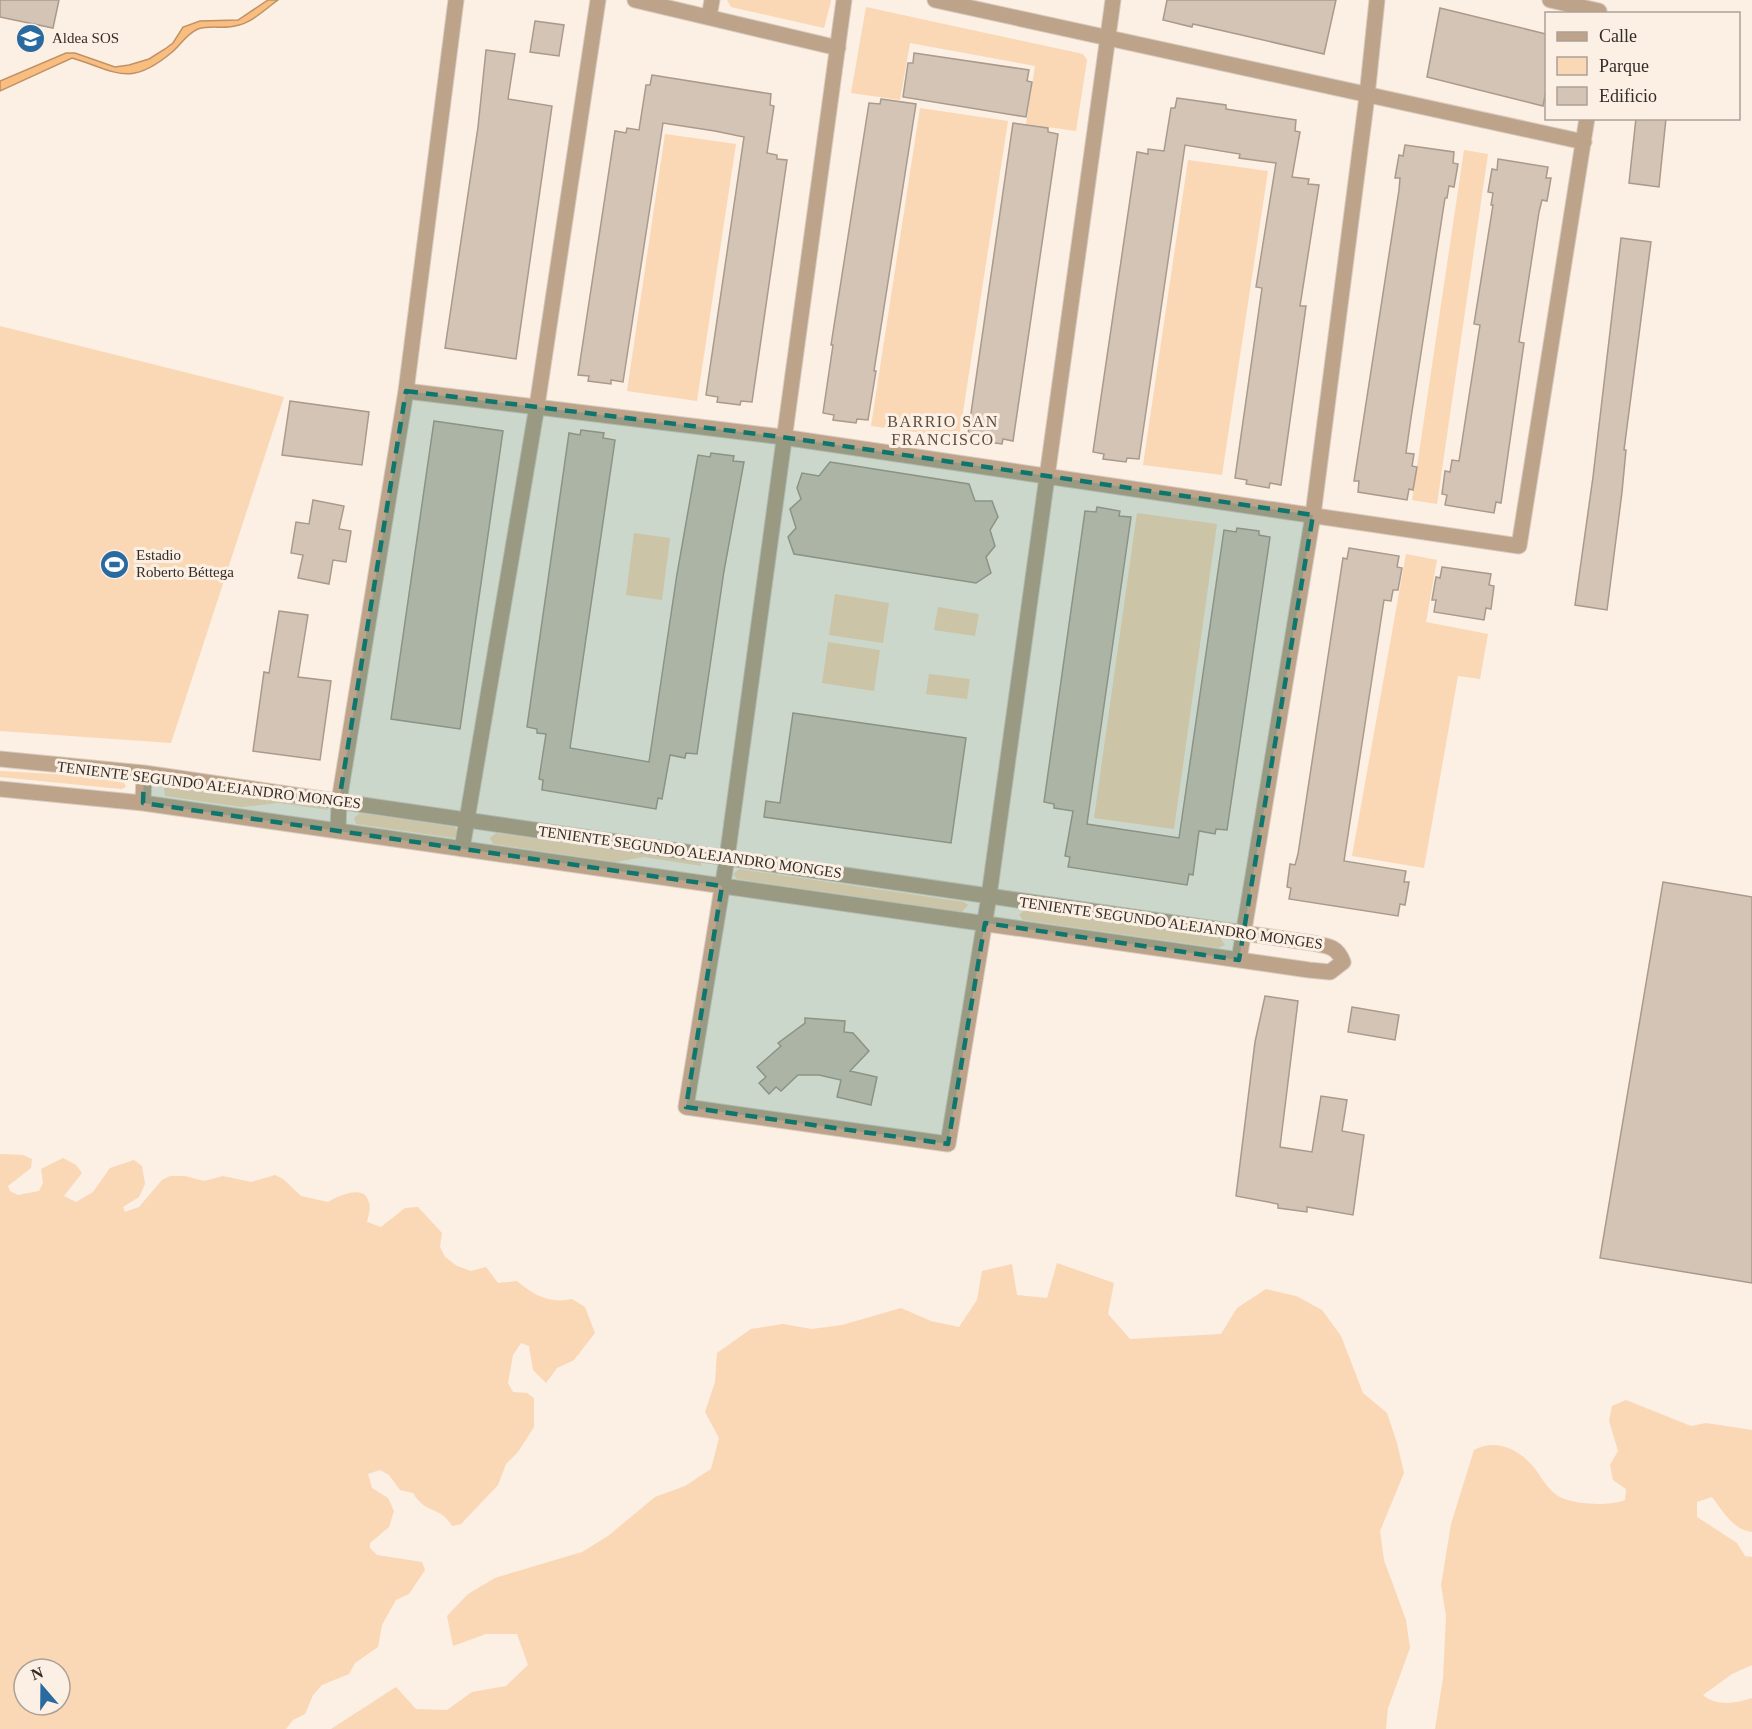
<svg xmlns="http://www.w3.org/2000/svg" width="1752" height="1729" font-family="'Times New Roman',serif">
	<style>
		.green { fill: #fad7b5; fill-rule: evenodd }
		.water { fill: #f9bd7f; stroke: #be9265; stroke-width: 1.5 }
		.building { fill: #d4c4b5; stroke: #a99a8b; stroke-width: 1.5 }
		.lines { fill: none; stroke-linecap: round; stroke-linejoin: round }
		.street-casing { stroke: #d8ccc1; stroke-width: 17 }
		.street { stroke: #bda389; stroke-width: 15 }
		.marked { fill: #0f766e; fill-opacity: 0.2; stroke: #0f766e; stroke-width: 4.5; stroke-dasharray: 12 8; stroke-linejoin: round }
		.labels { text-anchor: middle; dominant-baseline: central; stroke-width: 6; stroke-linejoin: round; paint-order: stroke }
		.poi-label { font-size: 15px; fill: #332d27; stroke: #fcefe3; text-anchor: start }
		.street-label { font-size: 15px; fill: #332d27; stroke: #fcefe3 }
		.neighbourhood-label { font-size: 16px; letter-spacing: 1.5px; fill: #5b4e40; stroke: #fcefe3 }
	</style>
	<rect width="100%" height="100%" fill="#fcefe3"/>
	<path class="green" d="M727 0H831V1L824 28 731 7Z
		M866 7 1083 54 1087 60 1076 131 1026 124 1035 66 910 43 900 100 851 93Z
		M920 108 1008 121 959 438 871 426Z
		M665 134 736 144 697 401 627 391Z
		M1464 150 1488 154 1437 504 1412 500Z
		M1188 160 1268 171 1222 475 1143 465Z
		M0 326 284 397 171 743 0 731Z
		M1137 513 1217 524 1174 829 1094 818Z
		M634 533 670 538 662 600 626 595Z
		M1406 554 1437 560 1426 622 1488 634 1480 679 1458 676 1424 868 1352 856Z
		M835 594 889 603 883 643 829 635Z
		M938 607 979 614 975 636 934 630Z
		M828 642 880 650 874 691 822 683Z
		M929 674 970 679 967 699 926 694Z
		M0 771 122 778 126 787 121 789 0 777Z
		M169 785 327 808 328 810 279 803 241 807 165 796 164 788Z
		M360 813 455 827 458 834 454 838 356 824 354 818Z
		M496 833 700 862 702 866 643 857 616 862 493 844 490 838Z
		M739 869 964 902 968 905 962 912 737 879 733 874Z
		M1025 910 1220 938 1225 945 1218 948 1023 920 1019 915Z
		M0 1154 23 1155 32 1159 31 1168 8 1186 10 1191 18 1195 39 1191 43 1183 41 1169 63 1158 76 1165 82 1173 64 1196 76 1202 93 1192 110 1168 134 1160 142 1166 145 1184 139 1197 123 1207 125 1212 139 1207 162 1180 170 1176H185L204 1181 223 1176 251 1182 275 1175 283 1179 301 1196 328 1202C338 1196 365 1183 369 1203 371 1209 368 1216 367 1222L381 1227 405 1208 418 1207 442 1233 440 1247 445 1257 457 1266 471 1271 486 1267 498 1283 517 1281C533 1295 550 1304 572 1299L585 1307 595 1333 574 1360 557 1368 546 1383 533 1370 529 1346 521 1343 513 1355 508 1383 513 1392 527 1393 534 1398V1427L518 1452 506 1464 498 1485 461 1524 452 1526C440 1505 427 1516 413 1493L400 1490 389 1475 380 1470 368 1474 372 1488 388 1498 394 1511 389 1527 370 1543V1548L377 1555 422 1562 425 1570 409 1594 396 1600 389 1612 382 1625 378 1647 355 1663 349 1674 322 1685 313 1695 305 1714 293 1720 286 1729H0ZM24 1669H60V1705H24Z
		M1057 1263 1114 1283 1108 1314 1130 1339 1221 1334 1237 1308 1266 1289 1296 1296 1322 1310 1341 1336 1363 1393 1387 1413 1397 1443 1404 1473 1380 1531 1384 1560 1406 1620 1410 1648 1388 1708 1386 1729H331L396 1687 416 1709 447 1710 472 1692 506 1686 528 1665 517 1634H486L453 1646 447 1616 468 1594 495 1578 582 1552 608 1536 655 1497 685 1486 711 1469 719 1438 705 1412 715 1382 717 1353 751 1329 783 1324 812 1329 842 1325 901 1308 931 1321 959 1327 977 1300 982 1271 1012 1264 1017 1295 1047 1298Z
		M1626 1400 1691 1426 1706 1423 1752 1430V1532C1733 1530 1723 1511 1712 1497L1697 1502V1517L1737 1543 1745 1556 1752 1557V1665L1732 1674 1703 1695C1716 1707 1737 1703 1752 1698V1729H1435L1443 1678 1446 1616 1441 1585 1451 1524 1474 1450C1494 1439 1515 1447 1531 1464 1541 1475 1548 1492 1562 1498 1578 1505 1610 1506 1625 1500L1626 1489 1613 1480 1610 1465 1618 1451 1609 1421 1612 1406Z"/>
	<path class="water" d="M268 0H278C264 10 252 23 235 26 222 29 211 25 198 29 186 34 181 45 171 53 129 88 116 71 72 58L0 91V81L66 53H75L115 67 129 65 149 59 165 49 173 43 183 27 200 21 238 20Z"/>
	<path class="building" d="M0 0H59L53 28 0 17Z
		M1167 0H1336L1324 54 1193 24 1192 27 1163 20Z
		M1440 8 1546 34V91L1543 106 1427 77Z
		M535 21 564 25 559 56 530 52Z
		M486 50 515 54 508 99 552 106 516 359 445 348 478 127Z
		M914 53 1029 70 1027 81 1032 82 1026 117 903 97 908 63H913Z
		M652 75 771 94 770 105 774 106 767 153 777 155V159L787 160 752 402 741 401 740 405 717 402 718 397 706 395 744 137 715 131 663 123 623 382 611 380V384L588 381 589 376 578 375 615 131 626 133 627 128 639 130 646 85H650Z
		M1177 98 1226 105V109L1296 120 1295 131 1300 132 1292 177 1309 179 1308 184 1319 185 1300 306H1306L1281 485 1270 483 1269 488 1246 484 1247 480 1235 478 1262 288 1256 287 1276 163 1239 158 1240 154 1185 145 1139 459 1127 458 1126 462 1103 459 1104 454 1093 452 1137 152 1148 154V149L1164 151 1171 108H1175Z
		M881 99 916 104 874 371H876L868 420 857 419 856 423 833 420 834 415 823 413 833 345H831L869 103 880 104Z
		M1636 118H1666L1659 187 1629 183Z
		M1013 123 1048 128V132L1058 134 1013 441 1003 439 1002 444 979 441 980 436 968 434Z
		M1405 145 1454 152 1453 163 1458 164 1454 187 1449 186 1447 198H1445L1411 418 1406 453 1414 454 1412 466 1417 467 1413 490 1409 489 1407 500 1358 492 1359 481H1354L1399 190 1400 178H1395L1399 155 1403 156Z
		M1498 159 1548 167 1546 178H1551L1547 201 1542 200 1539 212 1519 342 1524 343 1501 503 1496 502 1494 513 1445 505 1447 495 1442 494 1445 471 1450 472 1452 460 1459 461 1480 325 1474 324 1493 205H1491L1493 193 1488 192 1492 169 1497 170Z
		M1621 238 1651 242 1624 450H1626L1622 492 1607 610 1575 605 1593 477Z
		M290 401 369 412 362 465 282 455Z
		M434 421 503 431 460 729 391 719Z
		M581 430 604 433 603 438 615 440 570 748 649 762 677 574 698 455 710 457 711 453 734 456 733 461 744 462 724 571 697 754 686 753 685 758 670 755 662 799 658 798 656 809 542 790 543 780 539 779 546 734 537 733V729L527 727 569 433 580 435Z
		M830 462 969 484 975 501H992L998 517 990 530 995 546 986 557 991 573 976 583 794 554 788 537 796 528 790 509 801 499 797 488 802 473 819 476Z
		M313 500 344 506 339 529 351 531 346 562 333 560 329 584 298 578 303 555 291 553 296 522 309 524Z
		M1097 507 1120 511 1119 516 1131 517 1087 824 1179 838 1224 530 1236 532 1237 528 1259 531V535L1270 537 1227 830 1216 829 1215 834 1199 831 1193 875 1189 874 1187 885 1068 867 1070 857 1065 856 1073 811 1054 808V804L1044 802 1085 511 1096 512Z
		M1349 548 1399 556 1397 567 1402 568 1398 590H1393L1391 601 1384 600 1344 861 1406 871 1404 882H1409L1405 905 1400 904 1398 916 1289 899 1291 888 1287 887 1290 864 1295 865 1298 854 1343 558 1347 559Z
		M1442 567 1491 574 1489 585 1494 586 1491 609 1486 608 1484 620 1434 612 1436 600H1432L1436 577 1440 578Z
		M279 611 308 615 298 677 331 681 320 760 253 751 264 672 269 673Z
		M793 713 966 738 951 843 764 817 766 801 780 803Z
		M1663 882 1752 897V1283L1600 1258Z
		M1265 996 1298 1001 1280 1147 1312 1152 1321 1096 1347 1100 1342 1131 1364 1135 1353 1215 1307 1207V1212L1278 1208V1204L1236 1196 1255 1042Z
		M1352 1007 1399 1015 1395 1040 1348 1032Z
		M805 1018 845 1021 844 1032 853 1033 869 1051 850 1071 877 1077 871 1105 837 1097 841 1080 819 1075H798L781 1091 776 1087 769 1094 759 1083 766 1077 757 1067 781 1046 778 1043 805 1023Z"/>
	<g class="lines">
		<defs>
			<path id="street" d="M635 0 838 48
				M844 0 727 858 686 1107 948 1144 989 896 1113 0
				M935 0 1584 142
				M1550 0 1599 11
				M709 17 712 0
				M406 391 782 437 1519 546 1587 118
				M0 759 144 773 1312 943C1328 946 1337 946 1343 962L1330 972 1309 970 143 803 0 789
				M143 803 144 773
				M338 831 339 801 406 391 456 0
				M462 849 537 406 598 0
				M1239 960 1313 515 1367 96 1377 0"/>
		</defs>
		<use href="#street" class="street-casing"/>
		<use href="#street" class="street"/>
	</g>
	<path class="marked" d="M406 391 782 437 1313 515 1239 960 985 923 948 1144 686 1107 722 886 143 803 144 773 339 801Z"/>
	<defs>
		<symbol id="school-disc" viewBox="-11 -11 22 22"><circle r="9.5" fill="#296aa0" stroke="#fcefe3"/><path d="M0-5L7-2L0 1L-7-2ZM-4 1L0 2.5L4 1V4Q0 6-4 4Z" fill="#fff"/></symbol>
		<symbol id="stadium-disc" viewBox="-11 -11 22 22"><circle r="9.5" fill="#296aa0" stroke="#fcefe3"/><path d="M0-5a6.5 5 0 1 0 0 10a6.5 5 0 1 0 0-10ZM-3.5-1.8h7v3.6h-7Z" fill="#fff"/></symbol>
	</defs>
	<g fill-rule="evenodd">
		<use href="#school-disc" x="14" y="22" width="33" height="33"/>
		<use href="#stadium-disc" x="98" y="548" width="33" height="33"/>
	</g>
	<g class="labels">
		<g class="poi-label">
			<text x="52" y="38">Aldea SOS</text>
			<text x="136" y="555">Estadio<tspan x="136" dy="17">Roberto Béttega</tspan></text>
		</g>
		<g class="street-label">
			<text transform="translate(209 785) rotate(7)">TENIENTE SEGUNDO ALEJANDRO MONGES</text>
			<text transform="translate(690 852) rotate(8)">TENIENTE SEGUNDO ALEJANDRO MONGES</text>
			<text transform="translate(1171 923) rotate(8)">TENIENTE SEGUNDO ALEJANDRO MONGES</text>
		</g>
		<g class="neighbourhood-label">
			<text x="943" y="421">BARRIO SAN<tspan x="943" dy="18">FRANCISCO</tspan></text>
		</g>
	</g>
	<rect x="1545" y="12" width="195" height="108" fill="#fcefe3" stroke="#aca198" stroke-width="1.5"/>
	<rect x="1557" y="32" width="30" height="9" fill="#bda389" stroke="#aca198" stroke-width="1.5"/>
	<text x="1599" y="42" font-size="18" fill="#332d27">Calle</text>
	<rect x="1557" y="57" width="30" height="18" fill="#fad7b5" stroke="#aca198" stroke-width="1.5"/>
	<text x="1599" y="72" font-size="18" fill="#332d27">Parque</text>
	<rect x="1557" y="87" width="30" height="18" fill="#d4c4b5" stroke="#aca198" stroke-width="1.5"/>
	<text x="1599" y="102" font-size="18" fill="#332d27">Edificio</text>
	<g transform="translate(42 1687) rotate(340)"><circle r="28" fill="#fcefe3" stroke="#aca198" stroke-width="1.5"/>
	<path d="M0-4.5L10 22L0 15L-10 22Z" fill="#296aa0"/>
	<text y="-9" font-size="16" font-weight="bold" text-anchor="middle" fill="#332d27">N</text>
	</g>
</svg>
